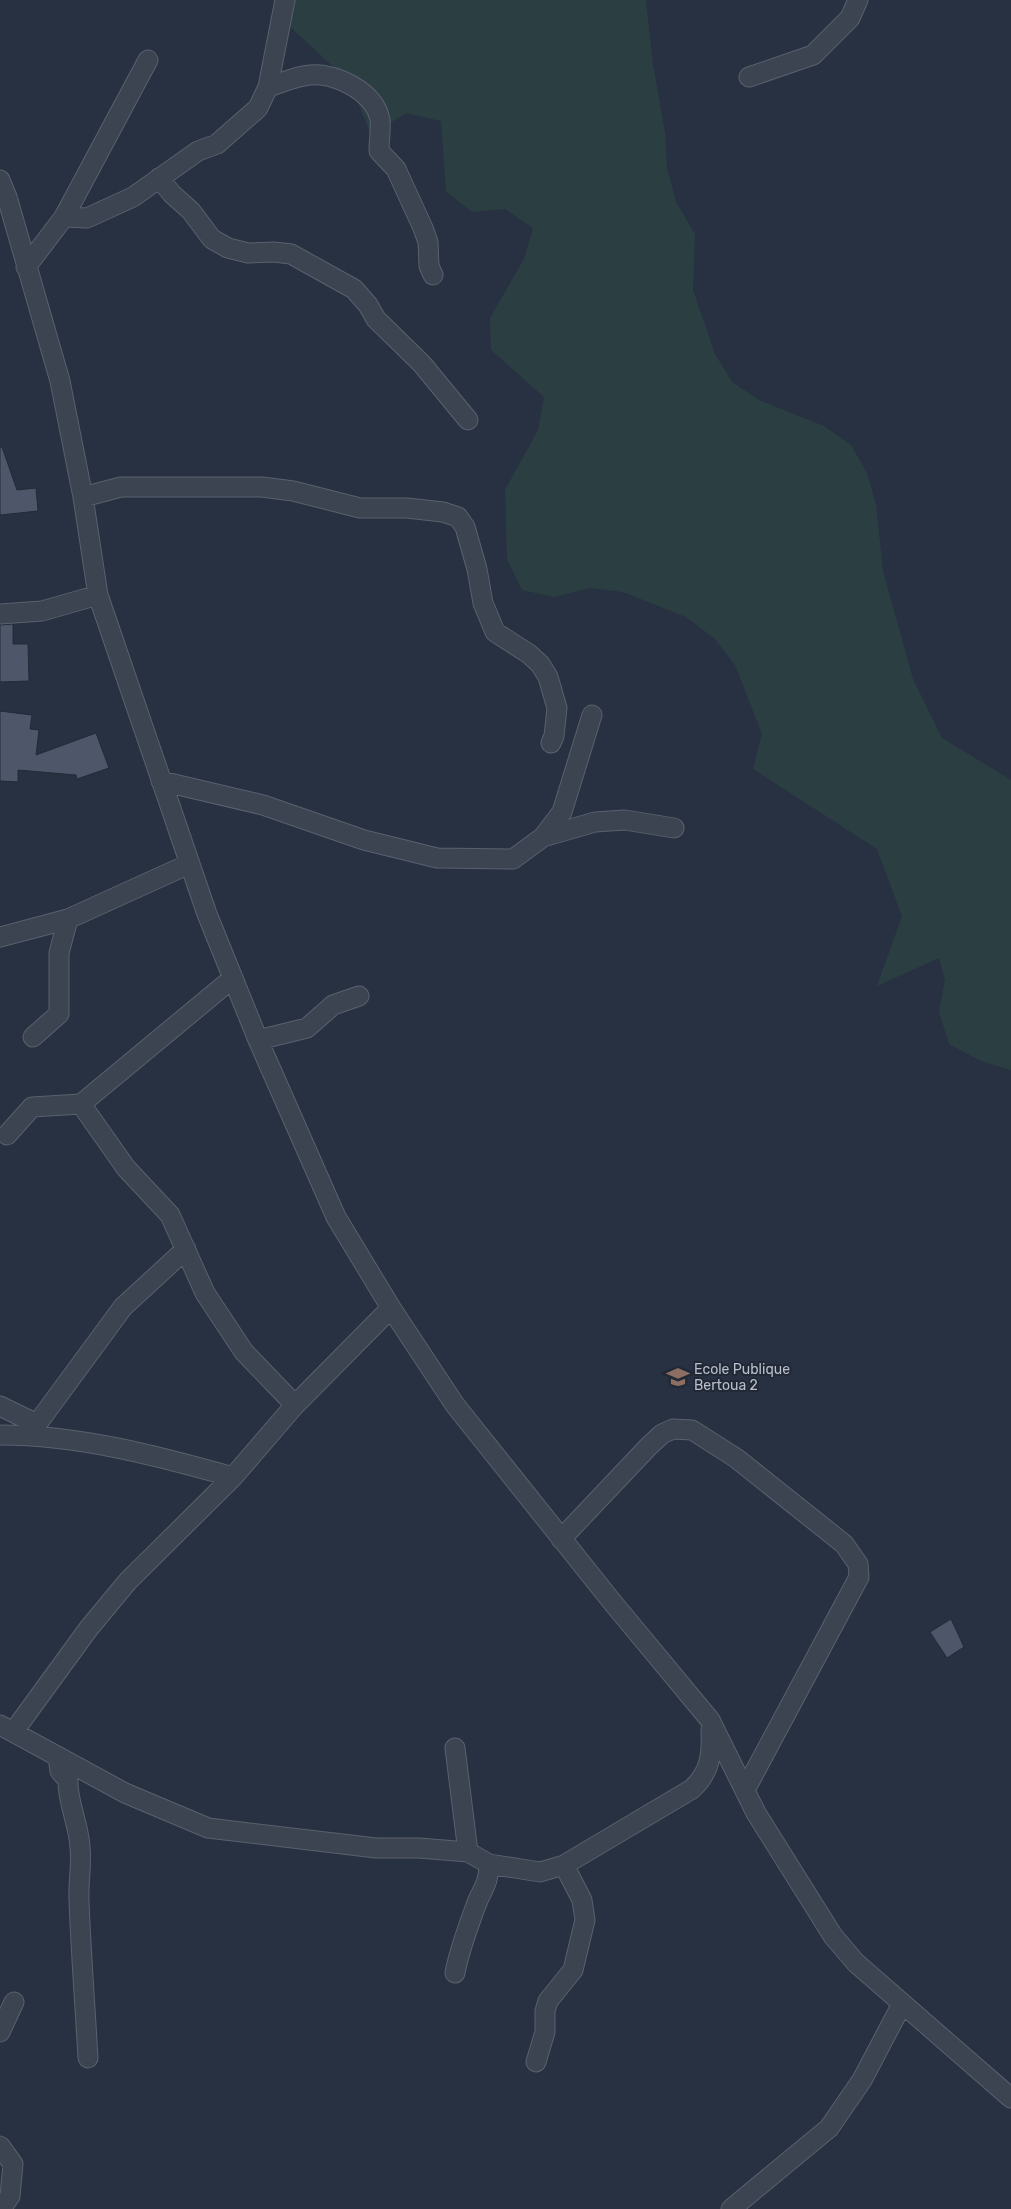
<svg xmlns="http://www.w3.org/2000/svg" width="1011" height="2209" font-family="Rubik,sans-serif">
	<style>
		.green { fill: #2b3f43 }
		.building { fill: #4e576a; stroke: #232a38 }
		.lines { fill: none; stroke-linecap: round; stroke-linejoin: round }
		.minor-casing { stroke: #5a616e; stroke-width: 21 }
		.minor { stroke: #3c4351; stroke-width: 19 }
		.labels { text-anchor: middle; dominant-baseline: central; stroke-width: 4; stroke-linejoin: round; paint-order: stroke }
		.poi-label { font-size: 14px; fill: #b9becb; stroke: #212836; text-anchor: start }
	</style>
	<rect width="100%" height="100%" fill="#283141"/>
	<path class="green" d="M289 0H646L653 64 665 133 667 168 676 202 695 234 693 290 715 354 732 382 759 400 824 426 851 445 867 473 876 505 883 571 913 679 942 738 1011 780V1070L981 1061 949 1044 939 1012 945 980 939 958 877 986 902 916 877 849 753 769 762 734 735 665 715 639 686 617 623 592 590 588 554 597 522 590 507 559 505 490 538 430 544 397 491 350 490 318 524 259 533 228 505 209 472 212 446 191 441 121 406 113 371 135 358 103 340 73 284 21Z"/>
	<path class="building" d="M0 447H2L17 490 36 488 38 511 0 515Z
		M13 624V644H28L29 681 0 682V625Z
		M0 711 32 715 30 729 39 730 36 755 96 733 109 768 77 779 76 775 18 770V782L0 781Z
		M951 1619 964 1647 947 1658 930 1632Z"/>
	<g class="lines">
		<defs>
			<path id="minor" d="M749 77 813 55 850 18 858 0
				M268 87C282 83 296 76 310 75 335 72 375 92 380 120 381 129 379 141 379 151L396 169 423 228 428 242 429 266 433 275
				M159 178 172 194 191 211 212 239 228 248 248 253 274 252 291 254 354 289 368 305 376 319 422 364 468 420
				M0 180 7 197 60 381 83 497 98 595 207 914 258 1040 336 1217 391 1308 455 1405 613 1603 710 1720 756 1813 833 1936 856 1963 1011 2098
				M64 217 87 218 133 197 198 151 217 144 258 108 268 87 285 0
				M26 267 64 217 148 60
				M83 497 121 487H262L293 491 360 508H407L443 512 458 517 465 527 477 569 483 603 495 632 529 654 540 664 548 677 557 708 554 736 551 743
				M0 614 42 611 98 595
				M161 781 263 805 364 840 437 858 513 859 543 837 595 822 625 820 674 828
				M543 837 562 812 592 715
				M0 937 68 919 189 864
				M33 1037 59 1014V953L68 919
				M258 1040 307 1028 333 1005 359 996
				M81 1104 126 1168 170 1215 205 1293 244 1352 295 1405
				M7 1135 32 1107 81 1104 233 978
				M0 1406 37 1424 123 1307 186 1249
				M0 1435C79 1435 158 1456 233 1477
				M561 1539 649 1446 662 1434 673 1429 692 1430 736 1458 844 1544 858 1564 859 1577 745 1790
				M0 1725 125 1793 208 1828 376 1848H419L468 1852 489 1864 540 1872 564 1865 692 1789C711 1771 712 1754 711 1729
				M14 1731 89 1628 128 1581 233 1477 295 1405 391 1308
				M455 1748 468 1852
				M58 1757 60 1771 68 1780C67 1801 79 1825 80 1847 82 1865 78 1883 79 1901 81 1953 85 2005 88 2058
				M455 1973C459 1951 467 1930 475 1908 481 1890 489 1885 489 1864
				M0 2032 14 2002
				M536 2062 545 2032V2011L548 2001 573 1970 585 1920 582 1900 564 1865
				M0 2146 13 2164 10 2196 1 2209
				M731 2209 829 2128 862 2080 902 2004"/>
		</defs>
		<use href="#minor" class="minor-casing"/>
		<use href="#minor" class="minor"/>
	</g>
	<defs>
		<symbol id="school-bare" viewBox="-9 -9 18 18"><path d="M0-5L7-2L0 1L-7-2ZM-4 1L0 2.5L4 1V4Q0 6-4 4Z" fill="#8d6e63" stroke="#212836" stroke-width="2.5" paint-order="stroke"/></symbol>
	</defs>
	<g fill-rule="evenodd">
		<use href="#school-bare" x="662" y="1361" width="32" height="32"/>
	</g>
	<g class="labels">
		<g class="poi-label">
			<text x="694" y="1369">Ecole Publique<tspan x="694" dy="16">Bertoua 2</tspan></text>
		</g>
	</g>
</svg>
